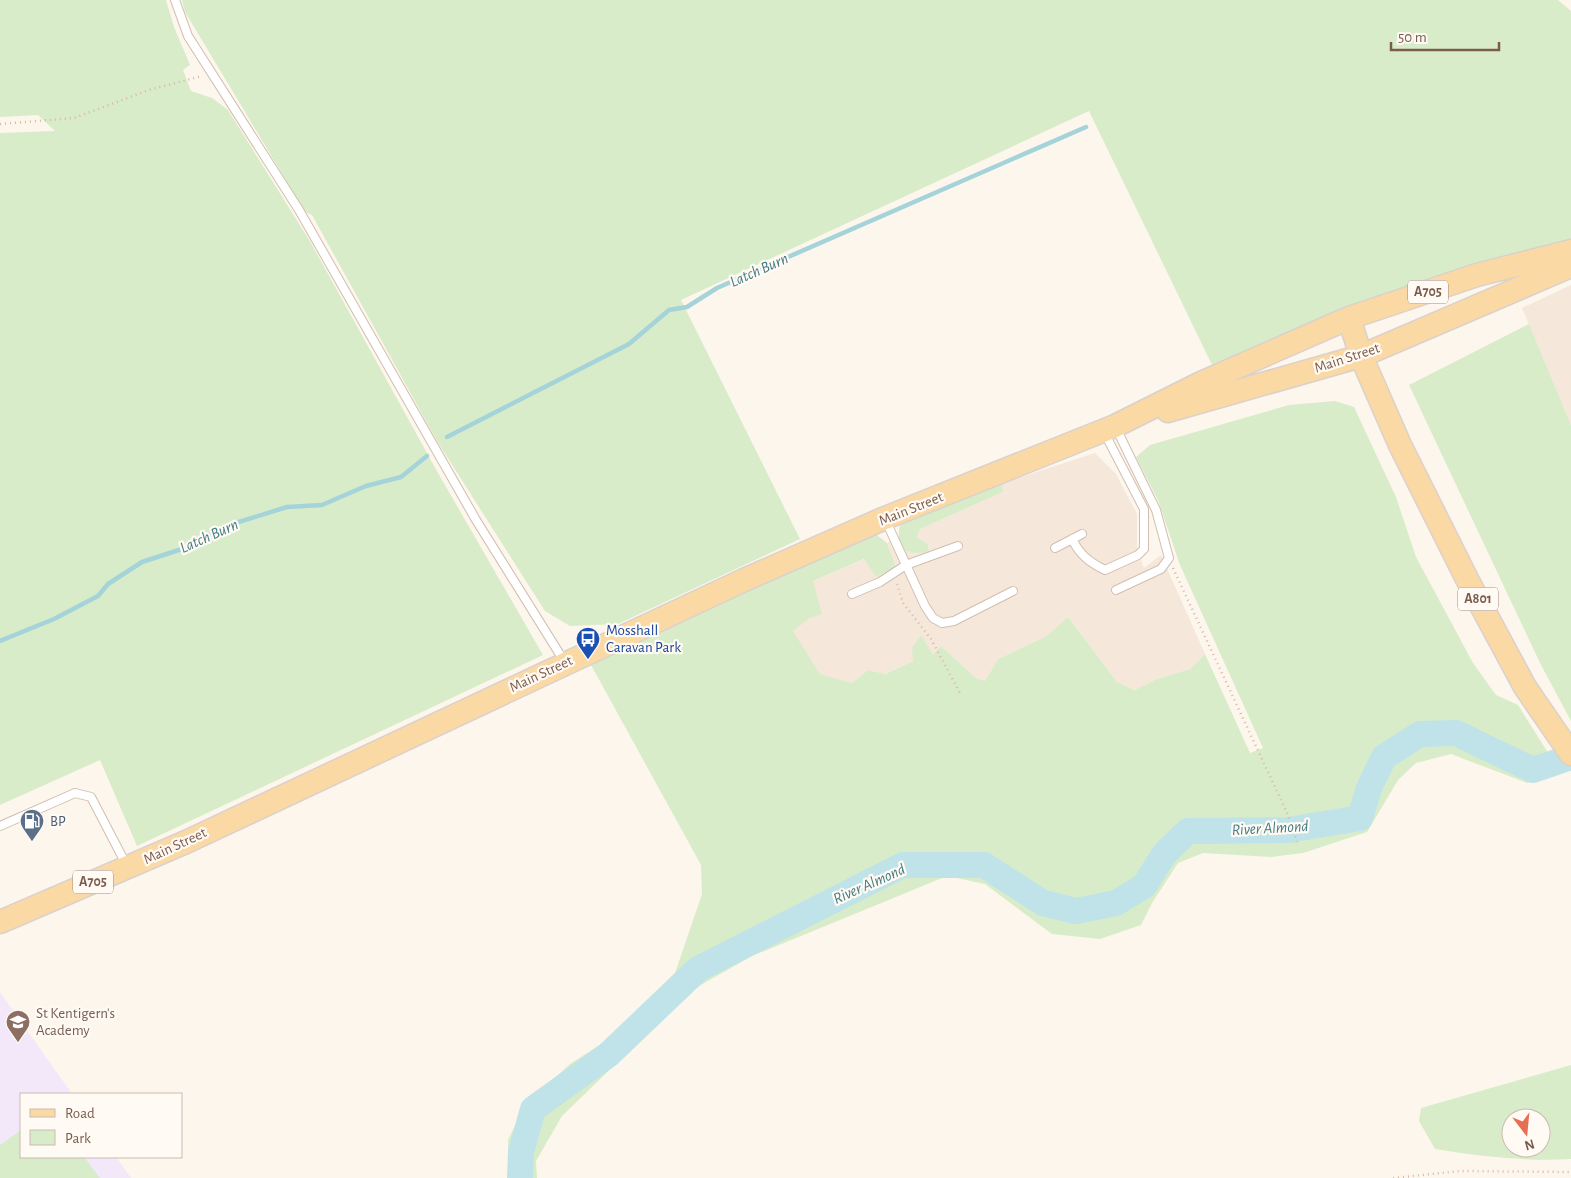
<svg xmlns="http://www.w3.org/2000/svg" width="1571" height="1178" font-family="'Alegreya Sans',sans-serif">
	<style>
		.residential { fill: #f5e8da }
		.education { fill: #f3e8fa }
		.green { fill: #d8ecc9; fill-rule: evenodd }
		.lines { fill: none; stroke-linecap: round; stroke-linejoin: round }
		.stream { stroke: #a5d3da; stroke-width: 4.5 }
		.river { stroke: #bfe3e8; stroke-width: 26 }
		.service-casing { stroke: #d1beb0; stroke-width: 10 }
		.primary-casing { stroke: #dad1cd; stroke-width: 25 }
		.path { stroke: #d9b8a5; stroke-width: 2.5; stroke-dasharray: 1 4; stroke-linecap: butt }
		.service { stroke: #fff; stroke-width: 8 }
		.primary { stroke: #fbd9a5; stroke-width: 22 }
		.labels { text-anchor: middle; dominant-baseline: central; stroke-width: 4.5; stroke-linejoin: round; paint-order: stroke }
		.shield { fill: #fffaf3; stroke: #a28b7f; stroke-width: 1 }
		.shield-label { font-size: 14px; font-weight: bold; fill: #7a5c4d }
		.street-label { font-size: 15px; fill: #7a5c4d; stroke: #fffaf3 }
		.transit-label { font-size: 15px; fill: #164399; stroke: #fffaf3; text-anchor: start }
		.service-label { font-size: 15px; fill: #4e5e75; stroke: #fffaf3; text-anchor: start }
		.education-label { font-size: 15px; fill: #785e54; stroke: #fffaf3; text-anchor: start }
		.water-label { font-size: 16px; font-style: italic; fill: #437c86; stroke: #fffaf3 }
	</style>
	<rect width="100%" height="100%" fill="#fdf6ec"/>
	<path class="residential" d="M1571 285V425L1522 308Z
		M1095 453 1116 474 1137 514V548L1144 568 1161 555 1205 654 1190 669 1157 679 1136 690 1117 682 1068 617 1045 637 998 659 985 681 976 678 942 647 933 656 913 661 884 674 868 670 852 683 820 674 792 631 810 618 813 581 865 559 876 577 896 567 887 543 898 536 904 549 929 552 928 544 917 537 920 529 1003 492 1002 483Z"/>
	<path class="education" d="M0 992 72 1094H21V1157H116L131 1178H0Z"/>
	<path class="green" d="M0 0H166L174 27 190 65 183 70 191 91 212 98 228 110 311 243 438 473 543 655 137 846 100 760 0 805V133L55 131 38 115 0 117Z
		M182 0H1558L1571 11V242L1213 367 1089 111 681 300 800 539 618 624 570 626 545 611 437 441 312 215 305 212 185 12Z
		M1529 324 1571 425V721L1541 665 1409 385Z
		M1335 401 1354 407 1396 497 1416 557 1473 663 1496 695 1518 705 1560 772 1527 783 1451 754 1416 763 1398 780 1367 832 1303 853 1271 857 1203 853 1178 863 1152 903 1141 925 1100 939 1052 934 985 884 947 876 752 956 692 990 562 1116 536 1161 537 1178H508V1140L525 1105 570 1064 629 1026 675 973 702 894 701 865 591 665 781 571 873 532 887 543 896 567 876 577 864 559 813 581 822 614 810 618 793 631 820 674 852 683 868 670 885 674 913 661 912 648 921 635 933 655 941 646 976 678 985 681 998 659 1045 637 1068 617 1117 682 1135 690 1157 679 1190 669 1205 654 1250 753 1263 748 1180 565 1158 500 1136 457 1150 445 1289 405Z
		M1002 483 1003 492 920 529 917 537 928 544 929 552C906 555 895 550 900 524L912 516Z
		M1571 1065V1159C1525 1162 1480 1156 1435 1149L1419 1121 1421 1108ZM1511 1118H1541V1148H1511Z
		M21 1130V1157H84L100 1178H0V1145Z"/>
	<g class="lines">
		<path class="stream" d="M447 437 629 344 669 310 687 307 717 288 1086 127
			M0 641 54 619 98 596 108 584 142 562 185 548 229 525 287 507 322 505 366 486 401 477 427 456"/>
		<path class="river" d="M520 1178 521 1152 533 1109 608 1055 698 969 903 865H984L1043 903 1076 911 1116 903 1144 886 1165 853 1188 831 1288 830 1360 818 1369 788 1384 757 1420 734 1456 733 1533 770 1571 757"/>
		<defs>
			<path id="service" d="M175 0 188 36 299 210 476 520 564 661
				M1116 428 1156 510 1169 558 1161 569 1116 590
				M885 519 925 606 933 618 942 623 954 621 1013 591
				M1072 539C1080 555 1089 562 1105 570L1138 555 1144 549V509L1104 432
				M1055 548 1082 534
				M852 594 880 582 906 565 958 546
				M0 826 75 793 91 797 127 866"/>
			<path id="primary" d="M1349 318 1361 356 1400 445 1469 583 1525 687 1571 754
				M1168 411 1361 356 1571 266
				M0 922 186 842 744 580 885 518 1115 426 1201 383 1349 318 1477 275 1571 251"/>
		</defs>
		<use href="#service" class="service-casing"/>
		<use href="#primary" class="primary-casing"/>
		<path class="path" d="M0 124 74 118 149 90 202 76
			M1173 568 1288 815 1297 842
			M897 584 903 603 931 639 961 695
			M1393 1178 1461 1171 1571 1172"/>
		<use href="#service" class="service"/>
		<use href="#primary" class="primary"/>
	</g>
	<defs>
		<symbol id="bus-pin" viewBox="-11 -11 22 30"><path d="M0 17L-7.5 6A9.5 9.5 0 1 1 7.5 6Z" fill="#1a4fb4" stroke="#fffaf3"/><path d="M-5-6H5V4H4V6H2V4H-2V6H-4V4H-5ZM-3.5-4V0h7V-4ZM-3.5 1.2v1.5H-2V1.2ZM2 1.2v1.5H3.5V1.2Z" fill="#fff"/></symbol>
		<symbol id="fuel-pin" viewBox="-11 -11 22 30"><path d="M0 17L-7.5 6A9.5 9.5 0 1 1 7.5 6Z" fill="#5c6f8a" stroke="#fffaf3"/><path d="M-5.5-6h7V0h2V4h1.3V-2.5L3-4.5l.8-.8L6-3V5H2.5V1h-1V6h-7ZM-4.2-4.7v3.2H.2V-4.7Z" fill="#fff"/></symbol>
		<symbol id="school-pin" viewBox="-11 -11 22 30"><path d="M0 17L-7.5 6A9.5 9.5 0 1 1 7.5 6Z" fill="#8d6e63" stroke="#fffaf3"/><path d="M0-5L7-2L0 1L-7-2ZM-4 1L0 2.5L4 1V4Q0 6-4 4Z" fill="#fff"/></symbol>
	</defs>
	<g fill-rule="evenodd">
		<use href="#bus-pin" x="574" y="625" width="28" height="38"/>
		<use href="#fuel-pin" x="18" y="807" width="28" height="38"/>
		<use href="#school-pin" x="4" y="1008" width="28" height="38"/>
	</g>
	<g class="labels">
		<g class="shield">
			<rect x="1408" y="280.5" width="40" height="23" rx="4"/>
			<rect x="1458" y="587.5" width="40" height="23" rx="4"/>
			<rect x="73" y="870.5" width="40" height="23" rx="4"/>
		</g>
		<g class="shield-label">
			<text x="1428" y="292">A705</text>
			<text x="1478" y="599">A801</text>
			<text x="93" y="882">A705</text>
		</g>
		<g class="street-label">
			<text transform="translate(1347 358) rotate(-18)">Main Street</text>
			<text transform="translate(911 509) rotate(-22)">Main Street</text>
			<text transform="translate(541 674) rotate(-25)">Main Street</text>
			<text transform="translate(175 846) rotate(-25)">Main Street</text>
		</g>
		<g class="transit-label">
			<text x="606" y="630">Mosshall<tspan x="606" dy="17">Caravan Park</tspan></text>
		</g>
		<g class="service-label">
			<text x="50" y="821">BP</text>
		</g>
		<g class="education-label">
			<text x="36" y="1013">St Kentigern's<tspan x="36" dy="17">Academy</tspan></text>
		</g>
		<g class="water-label">
			<text transform="translate(759 270) rotate(-24)">Latch Burn</text>
			<text transform="translate(209 536) rotate(-24)">Latch Burn</text>
			<text transform="translate(1270 828) rotate(-3)">River Almond</text>
			<text transform="translate(869 884) rotate(-24)">River Almond</text>
		</g>
	</g>
	<rect x="20" y="1093" width="162" height="65" fill="#fffaf3" stroke="#cabbb1"/>
	<rect x="30" y="1109" width="25" height="8" fill="#fbd9a5" stroke="#cabbb1"/>
	<text x="65" y="1118" font-size="15" fill="#7a5c4d">Road</text>
	<rect x="30" y="1130" width="25" height="15" fill="#d8ecc9" stroke="#cabbb1"/>
	<text x="65" y="1143" font-size="15" fill="#7a5c4d">Park</text>
	<g transform="translate(1526 1133) rotate(164)"><circle r="24" fill="#fffaf3" stroke="#cabbb1"/>
	<path d="M0-4L9 19L0 12L-9 19Z" fill="#e76f51"/>
	<text y="-8" font-size="14" font-weight="bold" text-anchor="middle" fill="#7a5c4d">N</text>
	</g>
	<path d="M1391 42v8h108v-8" fill="none" stroke="#7a5c4d" stroke-width="2.5"/>
	<text x="1398" y="42" font-size="15" fill="#7a5c4d" stroke="#fffaf3" stroke-width="4" paint-order="stroke">50 m</text>
</svg>
